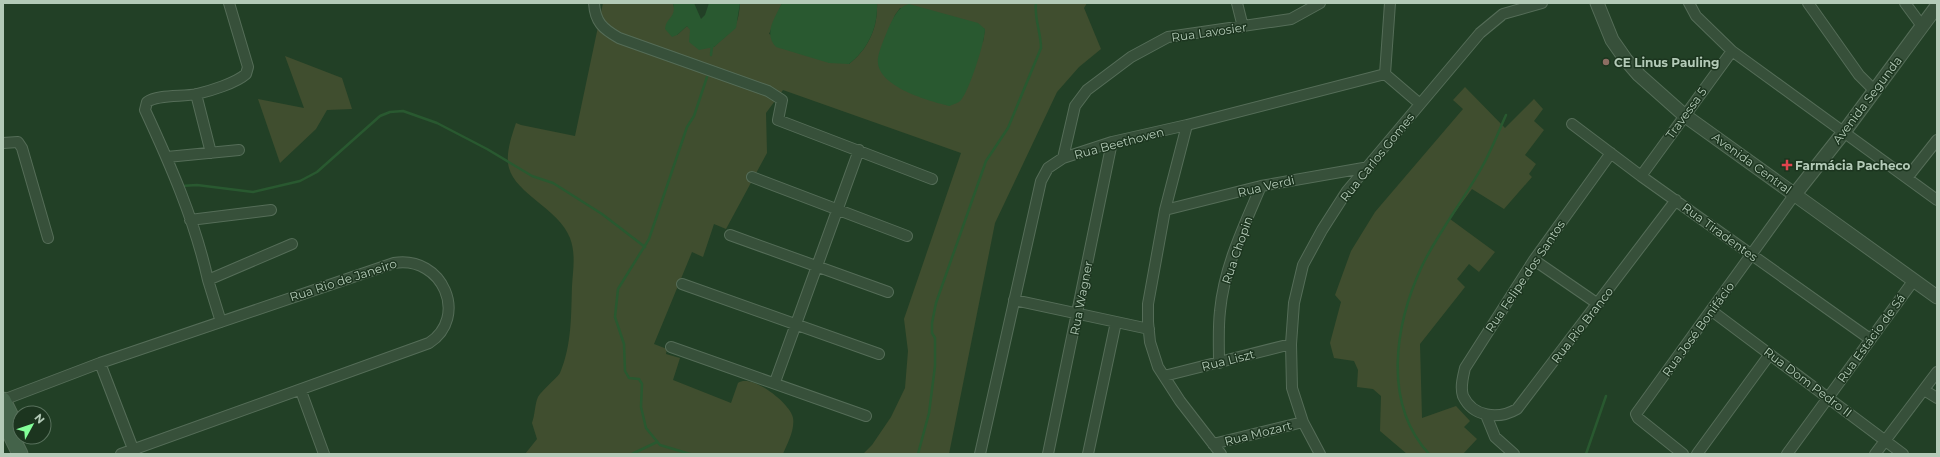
<svg xmlns="http://www.w3.org/2000/svg" width="1940" height="457" font-family="Montserrat,sans-serif">
	<style>
		.green { fill: #404e2f; fill-rule: evenodd }
		.water { fill: #295930 }
		.lines { fill: none; stroke-linecap: round; stroke-linejoin: round }
		.stream { stroke: #295930; stroke-width: 2.5 }
		.minor-casing { stroke: #556d58; stroke-width: 12 }
		.tertiary-casing { stroke: #556d58; stroke-width: 15 }
		.secondary-casing { stroke: #556d58; stroke-width: 17 }
		.minor { stroke: #37503a; stroke-width: 10 }
		.tertiary { stroke: #37503a; stroke-width: 13 }
		.secondary { stroke: #44634a; stroke-width: 15 }
		.education-dot { fill: #8d6e63; stroke: #1c351f; stroke-width: 1.5 }
		.health-dot { fill: #e0444e; stroke: #1c351f; stroke-width: 1.5 }
		.labels { text-anchor: middle; dominant-baseline: central; stroke-width: 3; stroke-linejoin: round; paint-order: stroke }
		.street-label { font-size: 12px; fill: #b3cab7; stroke: #1c351f }
		.poi-label { font-size: 12px; font-weight: bold; fill: #b3cab7; stroke: #1c351f; text-anchor: start }
	</style>
	<rect width="100%" height="100%" fill="#224026"/>
	<path class="green" d="M603 3H673C675 10 675 14 670 19L677 35 687 26 714 47C732 29 738 31 740 3H782L769 34 849 64C868 49 878 28 877 3H1087L1084 8 1101 49 1079 67 1057 92 995 223 949 454H863L872 445 891 417 905 388 908 351 904 319 961 153 783 90 766 113 767 153 726 229 714 224 703 257 692 252 654 344 667 349 666 354 680 358 673 380 731 403 738 383C752 373 791 404 793 418 795 430 787 444 783 454H525L537 439 532 423C535 415 535 403 538 397 543 389 558 377 560 373 572 345 571 315 572 286 573 270 576 254 570 238 559 209 516 194 509 168 505 154 512 135 516 123L521 125 575 136ZM900 8 985 29 983 42 886 37 895 15Z
		M285 56 342 78 352 109 327 110 316 129 280 163 258 99 304 108Z
		M1465 87 1505 128 1534 99 1543 109 1534 121 1544 130 1525 155 1536 164 1529 174 1532 177 1504 209 1472 189 1450 219 1495 252 1479 272 1469 264 1457 279 1465 287 1420 344 1422 418 1456 406 1470 421 1464 427 1477 439 1463 454H1407L1380 431 1381 396 1373 389 1357 387 1358 370 1354 361 1334 358 1330 343 1341 302 1335 295 1351 251 1375 212 1463 109 1453 100Z"/>
	<path class="water" d="M673 3H694L701 19 705 15 709 3H740L736 28 714 47 699 50 689 42 690 30 687 26 677 35 672 37 665 29C666 17 677 18 673 3Z
		M782 3H877C878 28 868 49 849 64L829 63 776 47C763 33 775 18 782 3Z
		M909 4 978 23 985 29C985 42 969 91 961 100 959 103 953 104 950 106 929 101 874 86 878 58 879 50 885 37 888 29 893 19 897 7 909 4Z"/>
	<g class="lines">
		<path class="stream" d="M711 55 712 46
			M181 186 197 185 253 192 300 181 317 172 380 116 390 112 403 111 437 123 487 149 532 176 553 183 602 214 645 247
			M632 454 657 442
			M690 454 660 445 646 428 641 407 642 384 639 379 629 378 625 371 624 344 615 317 618 289 649 239 687 127 694 116 707 77
			M918 454 929 413 935 366V338L932 333V323L936 303 986 161 1008 128 1041 48C1041 32 1034 19 1036 3
			M1429 454C1382 403 1395 324 1422 266 1439 231 1463 201 1482 167 1491 151 1498 133 1506 115
			M1586 454 1606 396"/>
		<defs>
			<path id="minor" d="M229 3 248 67 246 74C236 83 210 91 197 94 183 97 158 94 147 102L145 110C170 164 195 221 208 280L292 244
				M594 3C595 22 603 29 619 38L768 91 782 100 778 120 932 179
				M1237 3 1243 27
				M1689 3 1696 16 1732 51 1937 200
				M1808 3 1859 75 1874 90
				M1905 3 1922 26
				M1385 74 1390 3
				M1385 74 1420 104
				M196 94 211 153
				M1572 124 1641 176 1870 339
				M1187 125 1165 210 1148 304V322L1150 342 1158 367 1180 401 1221 454
				M3 143 18 142 22 148 48 238
				M1611 153 1534 260 1465 368C1463 377 1460 387 1463 396 1473 417 1498 420 1517 409L1676 200
				M167 157 239 150
				M1063 158 1075 106 1087 90 1131 57 1168 37 1291 19 1320 3
				M1641 176 1732 51
				M752 177 907 236
				M1907 178 1937 140
				M1165 210 1261 186 1369 167
				M190 220 271 210
				M730 235 888 292
				M1534 260 1598 304
				M208 280 221 322
				M682 284 879 354
				M1014 300 1149 329
				M1712 311 1903 454
				M671 347 866 416
				M100 363 135 454
				M1219 363C1219 346 1218 328 1220 311 1224 267 1244 226 1261 186
				M1164 376 1291 344
				M775 382 859 150
				M1924 390 1937 398
				M301 391 324 454
				M3 400 100 363 394 263C443 255 469 317 429 343L121 454
				M1486 415 1495 437 1514 454
				M1213 444 1303 422
				M980 454 1041 181 1048 168 1063 158 1112 142 1187 125 1385 74
				M1048 454 1112 142
				M1088 454 1116 322
				M1320 454 1303 422 1292 388 1291 344 1294 303 1303 265 1322 230 1347 191 1480 33 1503 14 1542 3
				M1683 454 1638 418 1636 414 1795 194
				M1697 454 1770 354
				M1787 454 1914 280
				M1875 454 1937 372"/>
			<path id="tertiary" d="M1597 3 1612 40 1626 60 1639 75 1684 115 1937 297
				M1795 194 1844 132 1937 6"/>
			<path id="secondary" d="M3 400 20 435
				M7 427 20 454"/>
		</defs>
		<use href="#minor" class="minor-casing"/>
		<use href="#tertiary" class="tertiary-casing"/>
		<use href="#secondary" class="secondary-casing"/>
		<use href="#minor" class="minor"/>
		<use href="#tertiary" class="tertiary"/>
		<use href="#secondary" class="secondary"/>
	</g>
	<circle class="education-dot" cx="1606" cy="62" r="4"/>
	<path class="health-dot" d="M1785 159h4v4h4v4h-4v4h-4v-4h-4v-4h4z"/>
	<g class="labels">
		<g class="street-label">
			<text transform="translate(1209 32) rotate(-8)">Rua Lavosier</text>
			<text transform="translate(1867 100) rotate(-53)">Avenida Segunda</text>
			<text transform="translate(1686 113) rotate(-54)">Travessa 5</text>
			<text transform="translate(1119 143) rotate(-15)">Rua Beethoven</text>
			<text transform="translate(1377 157) rotate(-51)">Rua Carlos Gomes</text>
			<text transform="translate(1752 163) rotate(36)">Avenida Central</text>
			<text transform="translate(1266 186) rotate(-13)">Rua Verdi</text>
			<text transform="translate(1720 232) rotate(36)">Rua Tiradentes</text>
			<text transform="translate(1237 250) rotate(-71)">Rua Chopin</text>
			<text transform="translate(1525 276) rotate(-56)">Rua Felipe dos Santos</text>
			<text transform="translate(343 280) rotate(-18)">Rua Rio de Janeiro</text>
			<text transform="translate(1081 298) rotate(-79)">Rua Wagner</text>
			<text transform="translate(1582 325) rotate(-52)">Rua Rio Branco</text>
			<text transform="translate(1698 329) rotate(-54)">Rua José Bonifácio</text>
			<text transform="translate(1871 338) rotate(-54)">Rua Estácio de Sá</text>
			<text transform="translate(1228 360) rotate(-14)">Rua Liszt</text>
			<text transform="translate(1808 382) rotate(37)">Rua Dom Pedro II</text>
			<text transform="translate(1258 433) rotate(-14)">Rua Mozart</text>
		</g>
		<g class="poi-label">
			<text x="1614" y="62">CE Linus Pauling</text>
			<text x="1795" y="165">Farmácia Pacheco</text>
		</g>
	</g>
	<rect width="1940" height="457" fill="none" stroke="#b3cab7" stroke-width="8"/>
	<g transform="translate(32 425) rotate(50)"><circle r="19" fill="#1c351f" stroke="#58715c"/>
	<path d="M0-3L7 15L0 10L-7 15Z" fill="#83ff99"/>
	<text y="-6" font-size="11" font-weight="bold" text-anchor="middle" fill="#b3cab7">N</text>
	</g>
</svg>
